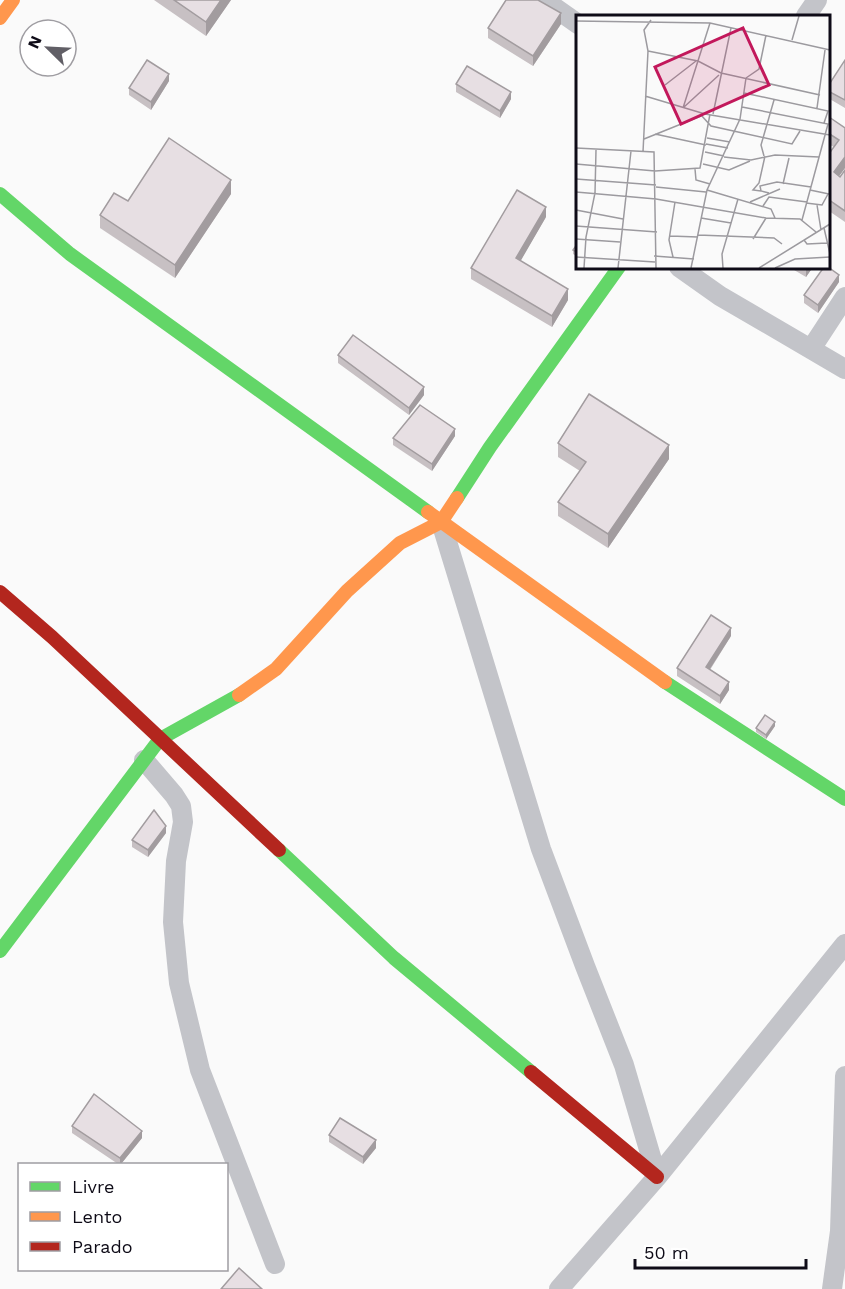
<svg xmlns="http://www.w3.org/2000/svg" width="845" height="1289" font-family="'Work Sans',sans-serif">
	<style>
		.lines { fill: none; stroke-linecap: round; stroke-linejoin: round }
		.street { stroke: #c3c4c9; stroke-width: 20 }
		.fast { stroke: #63d668; stroke-width: 14 }
		.slow { stroke: #ff974d; stroke-width: 14 }
		.jam { stroke: #b3261e; stroke-width: 14 }
		.wall { fill: #c7c0c3 }
		.shaded-wall { fill: #a29c9f }
		.building { fill: #e7dfe3; stroke: #a29c9f; stroke-width: 1.5 }
		.inset-road { fill: none; stroke: #9c9a9f; stroke-width: 1.5 }
		.view { fill: #c2185b; fill-opacity: 0.15; stroke: #c2185b; stroke-width: 3 }
		.inset-edge { fill: none; stroke: #0e0b17; stroke-width: 3 }
	</style>
	<rect width="100%" height="100%" fill="#fafafa"/>
	<g class="lines">
		<path class="street" d="M544 0 578 24
			M806 16 817 0
			M679 267 720 296 845 369
			M811 349 845 297
			M441 522 541 849 585 966 624 1065 657 1177
			M144 760 174 795 181 806 183 822 176 861 173 922 179 983 200 1070 275 1264
			M559 1289 657 1177 845 944
			M832 1289 840 1231 845 1076"/>
		<path class="fast" d="M0 194 70 254 428 512
			M457 498 490 447 619 267
			M665 682 845 799
			M279 850 394 958 531 1072
			M0 951 160 739 239 695"/>
		<path class="slow" d="M0 18 13 0
			M428 512 665 682
			M239 695 276 669 347 591 400 543 441 522 457 498"/>
		<path class="jam" d="M0 592 52 637 279 850
			M531 1072 657 1177"/>
	</g>
	<path class="wall" d="M154 0H231L206 36Z
		M561 24 533 66 488 38V28Z
		M845 60V108L828 98V86Z
		M169 81 151 110 129 95V88Z
		M456 84 511 99 500 118 456 92Z
		M829 117 845 128V168L839 176 840 177 845 170V222L829 211 828 212 834 147 828 144Z
		M231 194 175 278 100 228V215Z
		M546 217 520 261 568 300 552 327 471 279V268Z
		M578 243V257L573 254V250Z
		M789 267H813L806 277Z
		M839 282 818 313 804 303V295Z
		M338 355 424 395 409 415 338 363Z
		M455 436 432 471 393 445V438Z
		M558 443 669 459 608 548 558 516V502L580 471 558 457Z
		M731 636 710 670 729 690 720 704 677 676V668Z
		M775 726 766 739 756 732V728Z
		M166 833 148 857 132 847V840Z
		M72 1126 142 1138 121 1164H118L72 1133Z
		M329 1135 376 1148 363 1164 329 1142Z"/>
	<path class="shaded-wall" d="M221 0H231L206 36V22Z
		M561 13V24L533 66V56Z
		M169 74V81L151 110V102Z
		M511 92V99L500 118V111Z
		M845 157V168L834 183V172Z
		M231 180V194L175 278V265Z
		M546 207V217L516 269V258Z
		M808 267H813L806 277V270Z
		M839 275V282L818 313V305Z
		M568 289V300L552 327V316Z
		M424 387V395L409 415V408Z
		M455 429V436L432 471V464Z
		M669 445V459L608 548V534Z
		M731 628V636L706 675V667Z
		M729 682V690L720 704V696Z
		M775 722V726L766 739V735Z
		M166 826V833L148 857V850Z
		M142 1131V1138L121 1164H120V1158Z
		M376 1140V1148L363 1164V1157Z"/>
	<path class="building" d="M174 0H221L206 22Z
		M506 0H538L561 13 533 56 488 28Z
		M147 60 169 74 151 102 129 88Z
		M845 60V100L828 91V86Z
		M467 66 511 92 500 111 456 84Z
		M829 117 845 128V157L834 172 840 177 845 170V211L829 200 828 201V155L839 140 828 133Z
		M169 138 231 180 175 265 100 215 114 193 128 201Z
		M517 190 546 207 516 258 568 289 552 316 471 268Z
		M578 243V253L573 250Z
		M824 267H828L839 275 818 305 804 295Z
		M353 335 424 387 409 408 338 355Z
		M589 394 669 445 608 534 558 502 586 462 558 443Z
		M420 405 455 429 432 464 393 438Z
		M711 615 731 628 706 667 729 682 720 696 677 668Z
		M765 715 775 722 766 735 756 728Z
		M154 810 166 826 148 850 132 840Z
		M94 1094 142 1131 120 1158 72 1126Z
		M340 1118 376 1140 363 1157 329 1135Z
		M239 1268 262 1289H221Z"/>
	<g transform="translate(576 15)">
		<rect width="254" height="254" fill="#fafafa"/>
		<path class="inset-road" d="M0 6 134 8 254 35M216 25 223 1M72 36 122 46 145 58 244 80M170 63 183 54 190 20M89 70 120 46M168 78 252 96 248 108M69 81 129 99 254 120M108 92 143 60M166 92 252 109 226 205M107 93 134 8M241 93 249 35M137 99 155 13M125 100 135 111 216 129 224 116M79 119 130 130M131 123 154 127M68 124 125 101M130 129 152 133M0 133 78 137 80 253M67 137 72 36 68 15 75 5M129 137 148 141M188 141 185 130 198 85M148 142 175 145 199 140 243 142M0 149 79 156 124 153 134 99M127 149 153 155 174 146M119 154 120 165 134 169M0 164 80 170M207 169 213 143M80 172 130 177M131 175 195 194 199 203M234 175 253 179M185 176 177 175 183 168 189 141M0 177 80 184 190 203 224 204 240 217M193 178 185 176 184 171 201 167 235 172M174 187 204 174M230 188 246 190 252 179M241 190 245 215M187 191 193 182 231 187M0 195 47 204M125 203 155 208M0 211 81 217M248 213 254 239M122 220 198 223 206 229M94 221 122 222M0 224 44 227M177 224 190 203M228 225 231 229 251 228M78 241 118 244M0 242 79 247M97 242 93 225 99 187M8 253 10 222 19 178 20 135M42 253 55 136M115 253 131 175 164 104 170 63M147 253 146 239 162 184M183 253 254 209M199 253 219 244 254 242"/>
		<path class="view" d="M167 13 193 70 105 109 79 52Z"/>
		<rect width="254" height="254" class="inset-edge"/>
	</g>
	<rect x="18" y="1163" width="210" height="108" fill="#ffffff" stroke="#9f9da2" stroke-width="1.5"/>
	<rect x="30" y="1182" width="30" height="9" fill="#63d668" stroke="#9f9da2" stroke-width="1.5"/>
	<text x="72" y="1193" font-size="18" fill="#0e0b17">Livre</text>
	<rect x="30" y="1212" width="30" height="9" fill="#ff974d" stroke="#9f9da2" stroke-width="1.5"/>
	<text x="72" y="1223" font-size="18" fill="#0e0b17">Lento</text>
	<rect x="30" y="1242" width="30" height="9" fill="#b3261e" stroke="#9f9da2" stroke-width="1.5"/>
	<text x="72" y="1253" font-size="18" fill="#0e0b17">Parado</text>
	<g transform="translate(48 48) rotate(294)"><circle r="28" fill="#ffffff" stroke="#9f9da2" stroke-width="1.5"/>
	<path d="M0-4.5L10 22L0 15L-10 22Z" fill="#615f66"/>
	<text y="-9" font-size="16" font-weight="bold" text-anchor="middle" fill="#0e0b17">N</text>
	</g>
	<path d="M635 1259v9h171v-9" fill="none" stroke="#0e0b17" stroke-width="3"/>
	<text x="644" y="1259" font-size="18" fill="#0e0b17" stroke="#ffffff" stroke-width="4.5" paint-order="stroke">50 m</text>
</svg>
